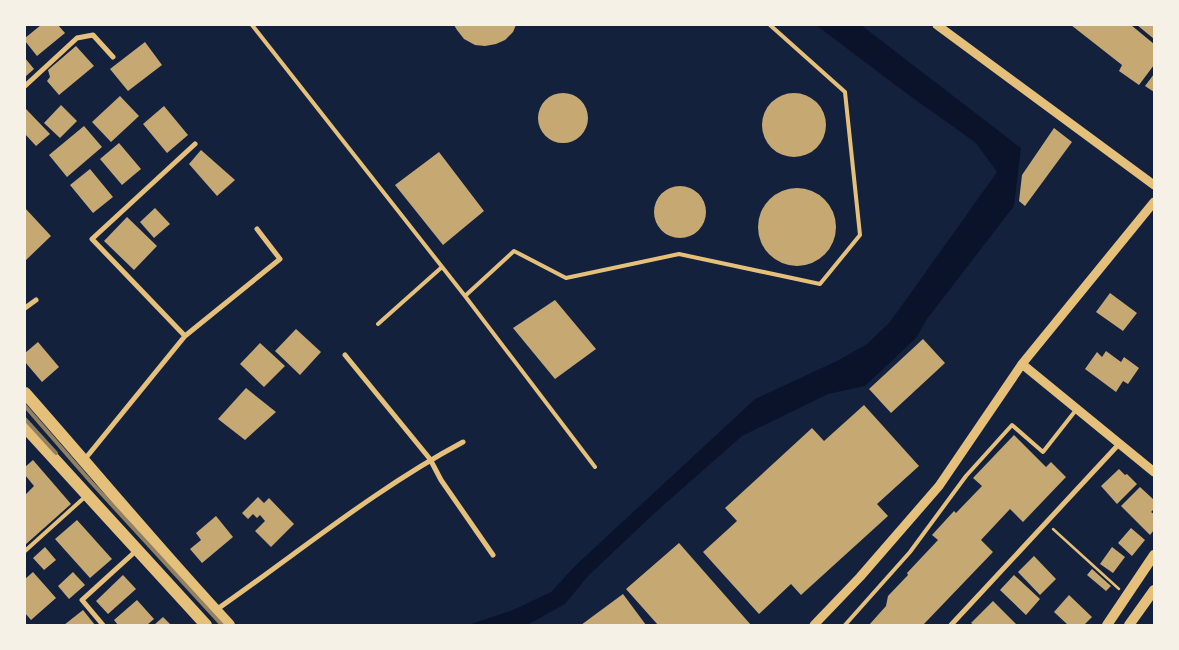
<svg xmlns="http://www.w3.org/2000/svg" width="1179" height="650" font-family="Poppins,sans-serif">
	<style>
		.water { fill: #0b132b }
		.building { fill: #c6a872 }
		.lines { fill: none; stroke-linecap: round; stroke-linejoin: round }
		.path { stroke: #e5c07b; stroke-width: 2.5 }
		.service { stroke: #e5c07b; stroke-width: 4 }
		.minor { stroke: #e5c07b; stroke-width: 5 }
		.tertiary { stroke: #e5c07b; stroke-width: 9 }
		.secondary { stroke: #e5c07b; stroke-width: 10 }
		.primary { stroke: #e5c07b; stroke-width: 12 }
		.rail { stroke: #918062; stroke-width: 4 }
	</style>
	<rect width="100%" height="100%" fill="#14213d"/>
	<path class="water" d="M816 25H861L1021 148 1014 206 927 319 916 338 865 386 828 394 742 436 658 510 588 576 565 604 527 625H468L513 610 551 592 576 565 755 399 837 361 867 344 890 322 997 172 976 143 906 93Z"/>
	<path class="building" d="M41 25H58L65 33 37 56 25 41V38Z
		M454 25H516L513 32 505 40 496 44 485 46 475 45 464 39 457 30Z
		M1071 25H1131L1154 44V65L1139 85 1119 71 1122 65Z
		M1137 25H1154V39Z
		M145 42 162 65 128 91 110 69Z
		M76 46 94 66 59 95 47 81 50 77 48 70Z
		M25 58 34 69 25 77Z
		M1154 74V92L1145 86Z
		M538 118a25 25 0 1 1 50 0a25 25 0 1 1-50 0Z
		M762 125a32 32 0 1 1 64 0a32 32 0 1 1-64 0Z
		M120 96 139 116 111 142 92 122Z
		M61 105 77 121 60 138 44 123Z
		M164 106 188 135 167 153 143 124Z
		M26 109 50 134 36 146 25 134Z
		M84 126 102 147 67 177 49 155Z
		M1054 128 1072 142 1025 206 1019 201 1022 175Z
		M119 143 141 169 122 185 100 159Z
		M201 150 235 180 217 196 189 164Z
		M439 152 484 211 443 245 395 185Z
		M90 169 113 197 93 213 70 185Z
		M654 212a26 26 0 1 1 52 0a26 26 0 1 1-52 0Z
		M758 227a39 39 0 1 1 78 0a39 39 0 1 1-78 0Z
		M25 208 51 236 25 261Z
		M155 208 170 224 154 238 140 222Z
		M127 217 157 246 134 270 104 241Z
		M1110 293 1137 313 1123 331 1096 312Z
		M555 300 596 349 555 379 513 328Z
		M296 329 321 352 300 375 275 351Z
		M923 339 945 363 891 413 869 389Z
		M38 342 59 367 42 382 25 362V353Z
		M260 343 285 366 264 387 240 364Z
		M1106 351 1121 362 1124 357 1139 368 1128 384 1123 381 1116 392 1085 369 1097 352 1102 357Z
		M246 388 276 412 245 440 218 419Z
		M864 405 919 466 877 504 888 516 801 595 791 584 759 614 703 552 737 521 725 508 812 428 824 441Z
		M1014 435 1046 467 1051 462 1066 477 1023 522 1010 509 981 540 993 552 923 625H869L886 606 888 596 908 575 907 573 938 540 932 535 954 511 956 513 982 486 973 478Z
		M33 460 71 504 25 545V495L34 486 25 475V467Z
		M1119 469 1125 475 1127 474 1137 484 1117 504 1101 486Z
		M1140 487 1154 500V509L1151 512 1154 514V530L1150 535 1121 506Z
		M258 497 264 503 269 498 294 524 271 547 255 531 265 521 260 515 257 518 253 514 248 519 242 513Z
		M216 516 233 537 202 563 190 549 201 540 196 533Z
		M77 520 112 559 90 578 55 539Z
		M1131 528 1145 540 1132 556 1118 543Z
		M679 543 751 625H658L626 589Z
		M45 547 56 560 44 570 33 558Z
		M1112 547 1125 557 1113 573 1100 564Z
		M1034 556 1056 579 1040 595 1018 572Z
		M1092 569 1111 586 1106 591 1087 575Z
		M33 572 56 598 31 620 25 613V579Z
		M73 572 85 585 69 599 58 586Z
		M123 575 136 589 108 614 96 601Z
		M1014 575 1040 599 1026 615 1000 590Z
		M623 594 646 625H581Z
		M1069 595 1092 617 1084 625H1068L1054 612Z
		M137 600 154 619 147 625H118L114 620Z
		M993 601 1017 625H974L971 623Z
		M83 610 95 625H64Z
		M163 617 171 625H154Z"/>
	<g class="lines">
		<path class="path" d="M1053 529 1119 589"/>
		<path class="service" d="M252 25 465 296 595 467
			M465 296 514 251 566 278 679 254 820 284 860 235 845 92 770 25
			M378 324 442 267
			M25 551 86 496
			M845 625 910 552 966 476 1012 425 1043 452 1076 410"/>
		<path class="minor" d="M25 86 77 38 93 35 113 57
			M25 308 36 300
			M185 336 92 239 195 144
			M345 355 430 459 441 480 493 555
			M85 459 185 336 280 259 257 229
			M216 610C298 553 375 489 463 442
			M103 625 82 600 137 550
			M951 625 1119 444"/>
		<path class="tertiary" d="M937 25 1154 185
			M1022 364 1154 472
			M814 625 860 577 939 486 1022 364 1154 202"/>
		<path class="secondary" d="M1107 625 1154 555
			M1129 625 1154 590"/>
		<path class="primary" d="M25 393C93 470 159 550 229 625
			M25 427 206 625"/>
		<path class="rail" d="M25 406 91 482 222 625
			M25 419 56 453"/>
	</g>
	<rect width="1179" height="650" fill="none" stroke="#f6f1e7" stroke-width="52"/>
</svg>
